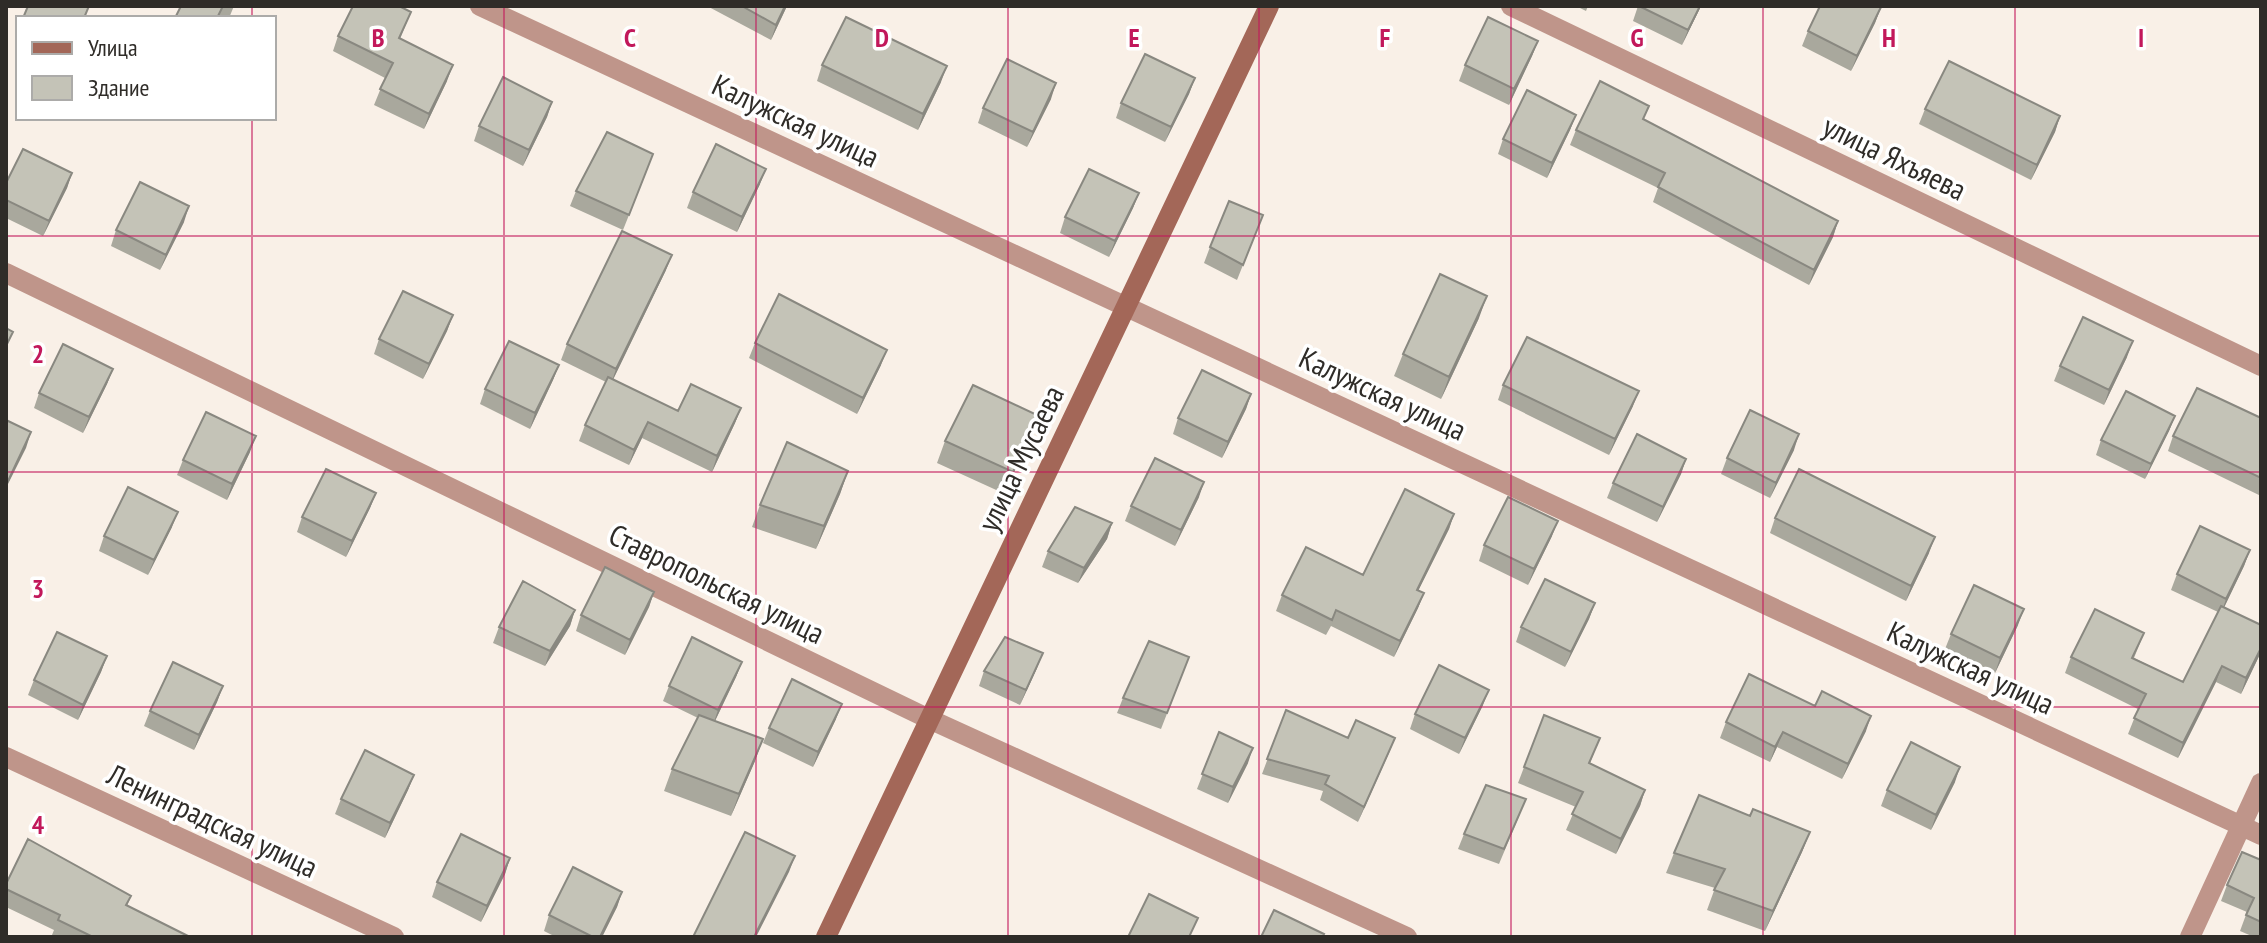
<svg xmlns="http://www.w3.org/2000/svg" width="2267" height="943" font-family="'PT Sans Narrow',sans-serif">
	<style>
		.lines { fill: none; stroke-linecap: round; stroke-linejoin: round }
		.street { stroke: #bf958a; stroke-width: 20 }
		.secondary { stroke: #a36758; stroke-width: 20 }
		.wall { fill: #a9a89d }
		.shaded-wall { fill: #898880 }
		.building { fill: #c4c3b7; stroke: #898880; stroke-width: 2 }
		.grid { fill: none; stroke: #c2185b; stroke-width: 2; stroke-opacity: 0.55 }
		.labels { text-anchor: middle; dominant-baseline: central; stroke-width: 7; stroke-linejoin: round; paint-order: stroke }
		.street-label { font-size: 30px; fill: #2f2c28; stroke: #fff }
		.grid-label { font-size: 26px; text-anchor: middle; font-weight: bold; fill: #c2185b; stroke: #fff; stroke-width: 7; stroke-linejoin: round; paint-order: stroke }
	</style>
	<rect width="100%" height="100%" fill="#f9f0e7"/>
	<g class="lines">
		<path class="street" d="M480 6 2261 835
			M1511 6 2261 366
			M6 273 927 718 1407 937
			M6 757 394 937
			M2190 937 2261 783"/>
		<path class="secondary" d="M826 937 1269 6"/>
	</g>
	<path class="wall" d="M181 6H234L229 18H175Z
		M707 6H787L771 40Z
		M1576 6H1588L1586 11Z
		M1638 6H1701L1682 45 1633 21Z
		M1881 7 1875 23 1851 71 1802 46 1808 31Z
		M411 12 400 39 447 81 424 129 374 105 385 78 333 51 338 36Z
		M1538 41 1532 56 1509 105 1459 81 1465 65Z
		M822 65 941 82 918 130 817 81Z
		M1195 78 1189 94 1165 142 1116 118 1121 103Z
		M1051 99 1027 147 978 123 983 108Z
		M552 102 547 117 523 166 474 141 479 126Z
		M1925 109 2060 116 2055 132 2031 180 1919 124Z
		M1576 115 1570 130 1547 178 1498 154 1503 139Z
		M1644 120 1838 221 1833 237 1809 285 1653 202 1658 188 1570 145 1576 130Z
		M647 170 623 230 570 206 576 191Z
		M72 173 67 188 43 236 6 218V183Z
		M760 184 737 232 687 208 693 192Z
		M1139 193 1133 208 1109 257 1060 233 1065 217Z
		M1263 215 1237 280 1204 263 1210 247Z
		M184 222 160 270 111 246 116 230Z
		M666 270 613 379 678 411 741 408 735 423 712 472 642 438 629 465 579 441 585 425 606 382 561 360 567 344Z
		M453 315 447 331 423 379 374 354 379 339Z
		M1479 318 1441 399 1394 376 1403 354Z
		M755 343 881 365 857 414 749 358Z
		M2127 357 2104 405 2054 381 2060 366Z
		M559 365 553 380 530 429 480 404 485 389Z
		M113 369 107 384 83 433 34 408 39 393Z
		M1503 385 1633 406 1609 455 1498 400Z
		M1251 394 1246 409 1222 458 1173 434 1178 418Z
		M1037 415 1005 494 937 463 945 441Z
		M2175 416 2169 431 2145 479 2096 455 2101 440Z
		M2261 418V496L2168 451 2173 436Z
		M1794 450 1770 498 1721 474 1727 458Z
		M250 452 227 500 177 475 183 460Z
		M1686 459 1681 474 1657 522 1607 498 1613 483Z
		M848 471 840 494 816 549 752 527 760 505Z
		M376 493 370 508 346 557 297 532 302 517Z
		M1199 497 1175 546 1125 521 1131 506Z
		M1454 514 1449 529 1418 591 1424 593 1418 608 1394 657 1331 626 1326 635 1276 611 1282 595 1363 575Z
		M1775 518 1929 553 1906 601 1770 533Z
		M1112 523 1107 539 1078 583 1042 567 1048 551Z
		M172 527 148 575 99 551 104 536Z
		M1552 536 1528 585 1479 561 1484 545Z
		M2250 550 2244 566 2224 607 2261 625V652L2241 694 2216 682 2178 758 2128 734 2138 709 2065 673 2071 657 2144 633 2134 658 2183 682 2218 612 2171 590 2177 574Z
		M654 592 649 607 625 655 576 631 581 615Z
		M1595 603 1589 619 1565 667 1516 642 1521 627Z
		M575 610 570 626 545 666 493 643 499 627Z
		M2018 625 1995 673 1945 649 1951 634Z
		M107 656 101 672 78 720 28 695 34 680Z
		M1189 657 1161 729 1117 713 1123 698Z
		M742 662 736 677 715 721 755 761 731 816 664 791 672 769 698 718 663 701 669 686Z
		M1037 668 1020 705 979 686 984 671Z
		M223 686 217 702 194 750 144 726 150 711Z
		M1483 705 1459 754 1410 729 1415 714Z
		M1286 710 1348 738H1395L1358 822 1320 800 1323 791 1262 774Z
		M1544 715 1594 753 1590 763 1645 790 1640 806 1616 854 1566 830 1576 807 1518 783Z
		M836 719 813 767 763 743 769 728Z
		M1726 722 1866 731 1842 779 1777 747 1770 762 1720 738Z
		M1219 732 1248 763 1228 803 1197 789Z
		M414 775 408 790 385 838 335 814 341 799Z
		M1955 782 1931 830 1881 806 1887 790Z
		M1520 814 1499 864 1458 849 1464 834Z
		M1810 832 1802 852 1765 931 1707 910 1715 888 1666 873 1674 853Z
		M510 858 505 874 481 922 432 897 437 882Z
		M2261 860V937H2254L2240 931 2247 912 2221 901 2227 885Z
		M6 884 131 896 127 906 190 937H56L52 935 54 930 6 907Z
		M622 892 617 907 602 937H556L544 931 549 915Z"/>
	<path class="shaded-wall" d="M785 6H787L771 40 776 25Z
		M1700 6H1701L1682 45 1688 30Z
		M1881 7 1875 23 1851 71 1857 56Z
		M1538 41 1532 56 1509 105 1514 89Z
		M453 65 447 81 424 129 429 114Z
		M947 66 941 82 918 130 923 114Z
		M1195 78 1189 94 1165 142 1171 127Z
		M1056 83 1051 99 1027 147 1033 132Z
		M552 102 547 117 523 166 529 150Z
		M1576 115 1570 130 1547 178 1552 163Z
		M2060 116 2055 132 2031 180 2037 165Z
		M766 169 760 184 737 232 742 217Z
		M72 173 67 188 43 236 49 221Z
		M1139 193 1133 208 1109 257 1115 241Z
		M189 206 184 222 160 270 166 255Z
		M1838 221 1833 237 1809 285 1814 270Z
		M672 255 666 270 611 384 616 369Z
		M1487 296 1479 318 1441 399 1449 377Z
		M453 315 447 331 423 379 429 364Z
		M2133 341 2127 357 2104 405 2109 390Z
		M887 350 881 365 857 414 863 398Z
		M559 365 553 380 530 429 535 413Z
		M113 369 107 384 83 433 89 417Z
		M1639 391 1633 406 1609 455 1615 439Z
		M1251 394 1246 409 1222 458 1228 442Z
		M741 408 735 423 712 472 717 456Z
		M1037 415 1029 437 1005 494 1013 472Z
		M2175 416 2169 431 2145 479 2151 464Z
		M648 422 642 438 629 465 634 450Z
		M31 432 26 448 6 488 8 481Z
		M1799 434 1794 450 1770 498 1776 483Z
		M256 436 250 452 227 500 232 484Z
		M1686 459 1681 474 1657 522 1663 507Z
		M848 471 840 494 816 549 824 526Z
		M1204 482 1199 497 1175 546 1181 530Z
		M376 493 370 508 346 557 352 541Z
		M178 512 172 527 148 575 154 560Z
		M1454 514 1449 529 1411 605 1417 590Z
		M1558 521 1552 536 1528 585 1534 569Z
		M1112 523 1107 539 1078 583 1084 568Z
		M1935 537 1929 553 1906 601 1911 586Z
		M2250 550 2244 566 2221 614 2226 599Z
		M654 592 649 607 625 655 630 640Z
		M1424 593 1418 608 1394 657 1400 641Z
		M1595 603 1589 619 1565 667 1571 652Z
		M2024 609 2018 625 1995 673 2000 658Z
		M575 610 570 626 545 666 550 651Z
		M2261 648V652L2241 694 2246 678Z
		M1043 653 1037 668 1020 705 1026 690Z
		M107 656 101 672 78 720 83 705Z
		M742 662 736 677 713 725 718 710Z
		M2222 666 2216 682 2178 758 2183 743Z
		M223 686 217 702 194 750 199 735Z
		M1489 690 1483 705 1459 754 1465 738Z
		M842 704 836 719 813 767 818 752Z
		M1871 716 1866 731 1842 779 1848 764Z
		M1783 732 1777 747 1770 762 1775 747Z
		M1395 738 1389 753 1358 822 1364 807Z
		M763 739 755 761 731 816 739 794Z
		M1253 748 1248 763 1228 803 1233 787Z
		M1960 767 1955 782 1931 830 1936 815Z
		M414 775 408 790 385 838 390 823Z
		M1645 790 1640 806 1616 854 1621 839Z
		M1810 832 1802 852 1765 931 1773 911Z
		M795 856 789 872 756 937H754Z
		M510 858 505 874 481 922 487 906Z
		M622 892 617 907 602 937H600Z"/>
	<path class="building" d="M28 6H89L84 18H23Z
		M181 6H223L217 18H175Z
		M353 6H399L411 12 399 38 453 65 429 114 380 89 393 63 338 36Z
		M742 6H785L776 25Z
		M1639 6H1700L1688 30Z
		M1820 6H1878L1881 7 1857 56 1808 31Z
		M846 17 947 66 923 114 822 65Z
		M1488 17 1538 41 1514 89 1465 65Z
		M1145 54 1195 78 1171 127 1121 103Z
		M1007 59 1056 83 1033 132 983 108Z
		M1949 61 2060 116 2037 165 1925 109Z
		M503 77 552 102 529 150 479 126Z
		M1600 81 1649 106 1643 119 1838 221 1814 270 1658 187 1665 173 1576 130Z
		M1527 90 1576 115 1552 163 1503 139Z
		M607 132 653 154 629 215 576 191Z
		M716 144 766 169 742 217 693 192Z
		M23 149 72 173 49 221 6 200V183Z
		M1089 169 1139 193 1115 241 1065 217Z
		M140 182 189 206 166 255 116 230Z
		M1229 201 1263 215 1243 265 1210 247Z
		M622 231 672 255 616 369 567 344Z
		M1440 274 1487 296 1449 377 1403 354Z
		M403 291 453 315 429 364 379 339Z
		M779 294 887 350 863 398 755 343Z
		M2083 317 2133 341 2109 390 2060 366Z
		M6 328 13 332 6 346Z
		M1527 337 1639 391 1615 439 1503 385Z
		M509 341 559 365 535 413 485 389Z
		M63 344 113 369 89 417 39 393Z
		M1202 370 1251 394 1228 442 1178 418Z
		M608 377 678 411 691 384 741 408 717 456 648 422 634 450 585 425Z
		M973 385 1037 415 1013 472 945 441Z
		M2197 388 2261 418V478L2173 436Z
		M2126 391 2175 416 2151 464 2101 440Z
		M1750 410 1799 434 1776 483 1727 458Z
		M206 412 256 436 232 484 183 460Z
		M6 420 31 432 8 481 6 480Z
		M1637 434 1686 459 1663 507 1613 483Z
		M787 442 848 471 824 526 760 505Z
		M1155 458 1204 482 1181 530 1131 506Z
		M326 469 376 493 352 541 302 517Z
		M1799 469 1935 537 1911 586 1775 518Z
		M128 487 178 512 154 560 104 536Z
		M1405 489 1454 514 1417 590 1424 593 1400 641 1336 610 1332 620 1282 595 1306 547 1363 575Z
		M1508 497 1558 521 1534 569 1484 545Z
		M1075 507 1112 523 1084 568 1048 551Z
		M2200 526 2250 550 2226 599 2177 574Z
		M605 567 654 592 630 640 581 615Z
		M1545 579 1595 603 1571 652 1521 627Z
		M523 581 575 610 550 651 499 627Z
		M1974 585 2024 609 2000 658 1951 634Z
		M2221 606 2261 625V648L2246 678 2222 666 2183 743 2134 718 2146 694 2071 657 2095 609 2144 633 2132 658 2183 682Z
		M57 632 107 656 83 705 34 680Z
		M692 637 742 662 718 710 669 686Z
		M1005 637 1043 653 1026 690 984 671Z
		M1149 641 1189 657 1167 713 1123 698Z
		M173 662 223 686 199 735 150 711Z
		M1439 665 1489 690 1465 738 1415 714Z
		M1749 674 1815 706 1822 691 1871 716 1848 764 1783 732 1775 747 1726 722Z
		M792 679 842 704 818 752 769 728Z
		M1286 710 1348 738 1356 720 1395 738 1364 807 1325 784 1329 776 1267 759Z
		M699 715 763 739 739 794 672 769Z
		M1544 715 1600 738 1589 763 1645 790 1621 839 1572 814 1583 792 1524 767Z
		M1219 732 1253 748 1233 787 1202 774Z
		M1911 742 1960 767 1936 815 1887 790Z
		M365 750 414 775 390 823 341 799Z
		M1486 785 1526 799 1504 849 1464 834Z
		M1699 795 1750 816 1753 809 1810 832 1773 911 1714 890 1725 869 1674 853Z
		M745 832 795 856 754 937H693Z
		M461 834 510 858 487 906 437 882Z
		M28 839 131 896 126 905 190 937H93L58 920 60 915 6 889V884Z
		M2242 852 2261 860V922L2246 915 2254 898 2227 885Z
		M573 867 622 892 600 937H593L549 915Z
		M1149 894 1198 918 1189 937H1128Z
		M1274 910 1324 934 1322 937H1261Z"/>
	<path class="grid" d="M252 6V18M504 6V937M756 6V937M1008 6V937M1259 6V937M1511 6V937M1763 6V937M2015 6V937M252 118V937M6 236H2261M6 472H2261M6 707H2261"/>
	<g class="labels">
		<g class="street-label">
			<text transform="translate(796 120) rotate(25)">Калужская улица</text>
			<text transform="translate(1895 157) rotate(26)">улица Яхъяева</text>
			<text transform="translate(1383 393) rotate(25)">Калужская улица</text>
			<text transform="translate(1020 458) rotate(-64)">улица Мусаева</text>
			<text transform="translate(717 583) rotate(26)">Ставропольская улица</text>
			<text transform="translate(1971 667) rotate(25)">Калужская улица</text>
			<text transform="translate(213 820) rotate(25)">Ленинградская улица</text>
		</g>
	</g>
	<g class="grid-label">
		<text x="378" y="47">B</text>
		<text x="630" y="47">C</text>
		<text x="882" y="47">D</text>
		<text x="1134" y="47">E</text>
		<text x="1385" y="47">F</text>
		<text x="1637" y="47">G</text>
		<text x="1889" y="47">H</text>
		<text x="2141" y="47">I</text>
		<text x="38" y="363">2</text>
		<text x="38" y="598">3</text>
		<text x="38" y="834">4</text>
	</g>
	<rect width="2267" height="943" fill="none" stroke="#2f2c28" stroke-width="16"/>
	<rect x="16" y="16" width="260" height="104" fill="#ffffff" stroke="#acaba9" stroke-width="2"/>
	<rect x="32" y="42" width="40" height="12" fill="#a36758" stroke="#acaba9" stroke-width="2"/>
	<text x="88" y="56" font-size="24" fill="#2f2c28">Улица</text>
	<rect x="32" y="76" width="40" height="24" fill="#c4c3b7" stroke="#acaba9" stroke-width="2"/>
	<text x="88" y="96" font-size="24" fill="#2f2c28">Здание</text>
</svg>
